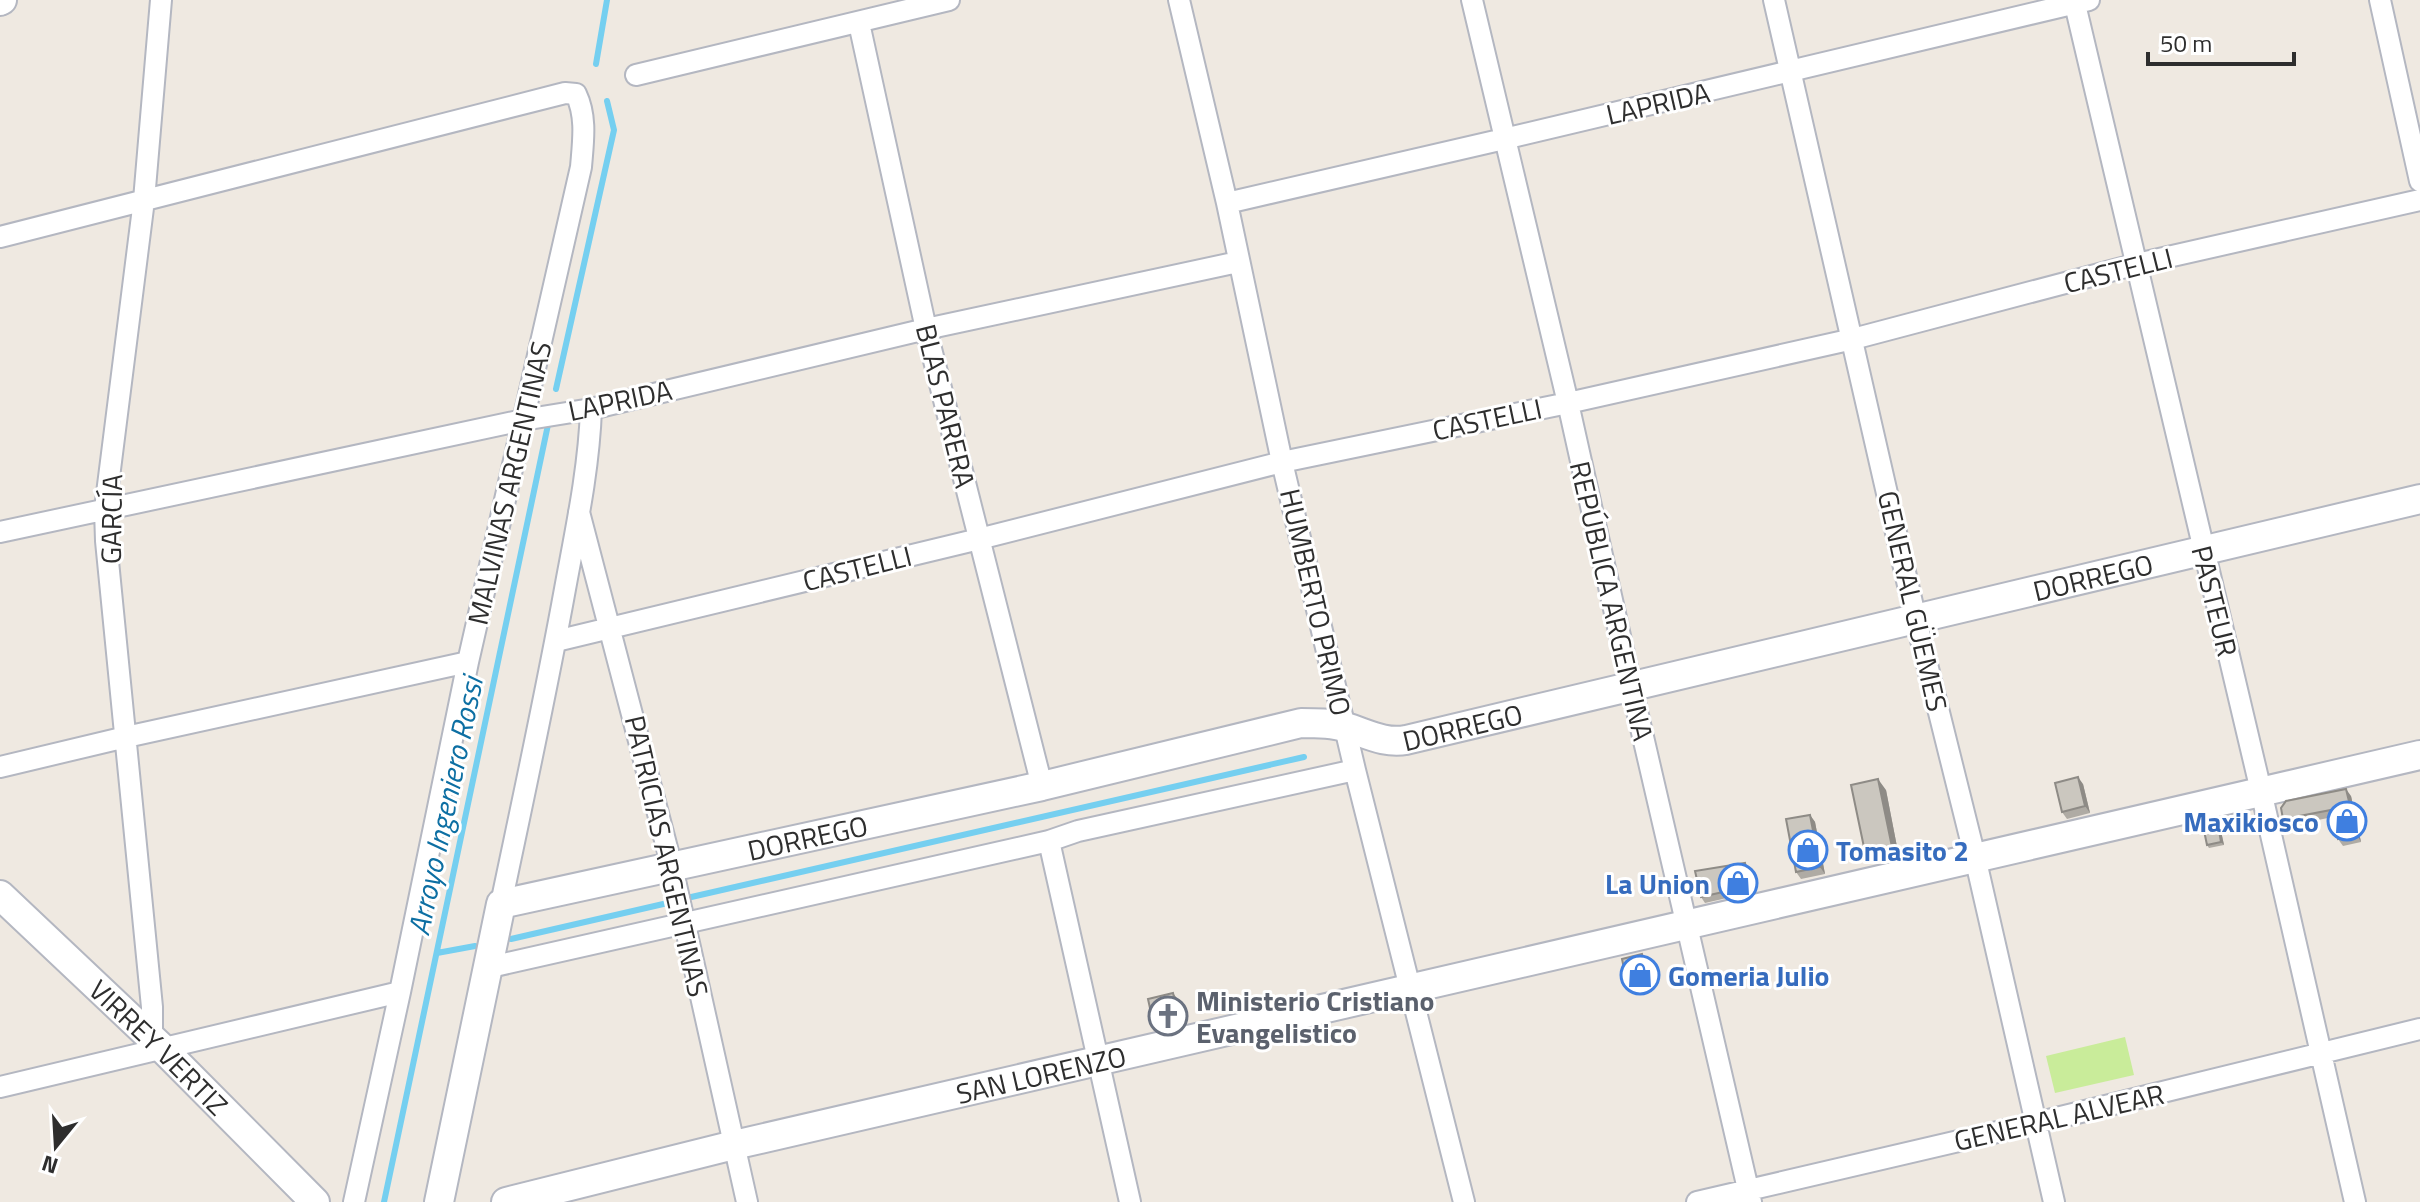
<svg xmlns="http://www.w3.org/2000/svg" width="2420" height="1202" font-family="'Titillium Web',sans-serif">
	<style>
		.pitch { fill: #c9ec9a }
		.lines { fill: none; stroke-linecap: round; stroke-linejoin: round }
		.stream { stroke: #75cff0; stroke-width: 6 }
		.street-casing { stroke: #b4b7c1; stroke-width: 24 }
		.secondary-casing { stroke: #b4b7c1; stroke-width: 32 }
		.street { stroke: #fff; stroke-width: 20 }
		.secondary { stroke: #fff; stroke-width: 28 }
		.wall { fill: #afaba4 }
		.shaded-wall { fill: #8e8b86 }
		.building { fill: #cbc7bf; stroke: #8e8b86; stroke-width: 2 }
		.labels { text-anchor: middle; dominant-baseline: central; stroke-width: 6; stroke-linejoin: round; paint-order: stroke }
		.street-label { font-size: 28px; fill: #2e2e2e; stroke: #fff }
		.shop-label { font-size: 28px; font-weight: bold; fill: #366cbe; stroke: #fff; text-anchor: end }
		.worship-label { font-size: 28px; font-weight: bold; fill: #5b616d; stroke: #fff; text-anchor: start }
		.water-label { font-size: 30px; font-style: italic; fill: #0d6fa3; stroke: #fff }
	</style>
	<rect width="100%" height="100%" fill="#efe9e1"/>
	<path class="pitch" d="M2125 1037 2134 1075 2055 1093 2046 1056Z"/>
	<g class="lines">
		<path class="stream" d="M596 64 607 0
			M556 389 614 130 607 101
			M687 898 1304 757
			M511 939 672 902
			M437 953 475 946
			M384 1202 549 420"/>
		<defs>
			<path id="street" d="M1179 0 1227 203 1282 462 1355 770 1464 1202
				M1472 0 1568 403 1631 685 1751 1202
				M1774 0 1916 620 1975 857 2054 1202
				M2074 0 2261 791 2355 1202
				M2380 0 2420 181
				M859 23 926 329 1042 786
				M636 75 949 0
				M1227 203 1504 139 2089 0
				M0 237 565 93 576 94C587 117 583 142 581 167L468 662 400 992 354 1202
				M579 512 672 867 747 1202
				M0 532 523 420 591 409 926 329 1238 262
				M556 641 979 539 1282 462 1568 403 1853 339 2137 264 2420 200
				M0 767 126 737 468 662
				M1049 841 1130 1202
				M501 904C523 799 546 694 565 589 576 529 589 469 591 409
				M486 968 1049 841 1078 831 1355 770
				M152 1039V1007L106 541 105 509 144 200 161 0
				M0 1087 400 992
				M1697 1202 2036 1123 2420 1029"/>
			<g id="secondary">
				<path d="M0 1 2 0"/>
				<path id="s1" d="M0 895 162 1048 315 1202"/>
				<path id="s2" d="M439 1202 501 904 1042 786 1301 723C1316 723 1331 723 1345 727 1366 733 1384 744 1406 740L2420 499"/>
				<path id="s3" d="M506 1202 734 1145 2420 755"/>
			</g>
		</defs>
		<use href="#street" class="street-casing"/>
		<use href="#secondary" class="secondary-casing"/>
		<use href="#street" class="street"/>
		<use href="#secondary" class="secondary"/>
	</g>
	<path class="wall" d="M2083 784 2090 813 2067 819 2062 812Z
		M1886 790 1899 857 1872 863 1865 852Z
		M2351 796 2361 842 2343 846 2338 839 2333 817 2288 826 2283 819Z
		M1810 815 1815 822 1825 874 1801 879 1796 872Z
		M2217 819 2219 822 2224 845 2209 848 2207 845Z
		M1749 869 1753 892 1705 903 1701 897Z
		M1647 961 1653 985 1632 990 1627 983Z
		M1173 993 1178 1000 1183 1024 1158 1029 1153 1022Z"/>
	<path class="shaded-wall" d="M2078 777 2083 784 2090 813 2085 806Z
		M1878 779 1886 790 1899 857 1892 847Z
		M2346 789 2351 796 2361 842 2357 835Z
		M1810 815 1815 822 1825 874 1820 867Z
		M2217 819 2219 822 2224 845 2221 842Z
		M1745 863 1749 869 1753 892 1749 886Z
		M1642 954 1647 961 1653 985 1648 978Z
		M1173 993 1178 1000 1183 1024 1178 1017Z"/>
	<path class="building" d="M2078 777 2085 806 2062 812 2055 783Z
		M1878 779 1892 847 1865 852 1851 785Z
		M2346 789 2357 835 2338 839 2331 810 2283 819 2281 808 2286 801Z
		M1810 815 1820 867 1796 872 1786 819Z
		M2217 819 2221 842 2207 845 2202 821Z
		M1745 863 1749 886 1701 897 1695 871Z
		M1642 954 1648 978 1627 983 1622 959Z
		M1173 993 1178 1017 1153 1022 1148 999Z"/>
	<defs>
		<symbol id="shop-ring" viewBox="-11 -11 22 22"><circle r="9.5" fill="#fff" stroke="#3f7fe0" stroke-width="1.5"/><path d="M-5-2.5h2.3a2.7 3.5 0 0 1 5.4 0H5L5.5 6h-11ZM-1.5-2.5h3a1.5 2.3 0 0 0-3 0Z" fill="#3f7fe0"/></symbol>
		<symbol id="church-ring" viewBox="-11 -11 22 22"><circle r="9.5" fill="#fff" stroke="#6b7280" stroke-width="1.5"/><path d="M-1.2-6h2.4v3.5h3.3v2.4h-3.3V6h-2.4V-.1h-3.3v-2.4h3.3Z" fill="#6b7280"/></symbol>
	</defs>
	<g fill-rule="evenodd">
		<use href="#shop-ring" x="2325" y="799" width="44" height="44"/>
		<use href="#shop-ring" x="1786" y="828" width="44" height="44"/>
		<use href="#shop-ring" x="1716" y="861" width="44" height="44"/>
		<use href="#shop-ring" x="1618" y="953" width="44" height="44"/>
		<use href="#church-ring" x="1146" y="994" width="44" height="44"/>
	</g>
	<g class="labels">
		<g class="street-label">
			<text transform="translate(1658 103) rotate(-13)">LAPRIDA</text>
			<text transform="translate(2118 270) rotate(-14)">CASTELLI</text>
			<text transform="translate(620 400) rotate(-12)">LAPRIDA</text>
			<text transform="translate(946 406) rotate(76)">BLAS PARERA</text>
			<text transform="translate(1487 419) rotate(-12)">CASTELLI</text>
			<text transform="translate(509 483) rotate(-77)">MALVINAS ARGENTINAS</text>
			<text transform="translate(111 519) rotate(-89)">GARCÍA</text>
			<text transform="translate(857 568) rotate(-14)">CASTELLI</text>
			<text stroke="none"><textPath href="#s2" startOffset="1938">DORREGO</textPath></text>
			<text transform="translate(1612 601) rotate(77)">REPÚBLICA ARGENTINA</text>
			<text transform="translate(1913 601) rotate(77)">GENERAL GÜEMES</text>
			<text transform="translate(2215 601) rotate(76)">PASTEUR</text>
			<text transform="translate(1316 602) rotate(77)">HUMBERTO PRIMO</text>
			<text stroke="none"><textPath href="#s2" startOffset="1290">DORREGO</textPath></text>
			<text stroke="none"><textPath href="#s2" startOffset="618">DORREGO</textPath></text>
			<text transform="translate(667 856) rotate(77)">PATRICIAS ARGENTINAS</text>
			<text stroke="none"><textPath href="#s1" startOffset="220">VIRREY VERTIZ</textPath></text>
			<text stroke="none"><textPath href="#s3" startOffset="550">SAN LORENZO</textPath></text>
			<text transform="translate(2059 1117) rotate(-13)">GENERAL ALVEAR</text>
		</g>
		<g class="shop-label">
			<text x="2319" y="821">Maxikiosco</text>
			<text x="1836" y="850" text-anchor="start">Tomasito 2</text>
			<text x="1710" y="883">La Union</text>
			<text x="1668" y="975" text-anchor="start">Gomeria Julio</text>
		</g>
		<g class="worship-label">
			<text x="1196" y="1000">Ministerio Cristiano<tspan x="1196" dy="32">Evangelistico</tspan></text>
		</g>
		<g class="water-label">
			<text transform="translate(445 806) rotate(-78)">Arroyo Ingeniero Rossi</text>
		</g>
	</g>
	<g transform="translate(56 1146) rotate(198)" stroke="#ffffff" stroke-width="6" paint-order="stroke">
	<path d="M0-6L14 30L0 20L-14 30Z" fill="#2e2e2e"/>
	<text y="-12" font-size="22" font-weight="bold" text-anchor="middle" fill="#2e2e2e">N</text>
	</g>
	<path d="M2148 52v12h146v-12" fill="none" stroke="#2e2e2e" stroke-width="4"/>
	<text x="2160" y="52" font-size="24" fill="#2e2e2e" stroke="#ffffff" stroke-width="6" paint-order="stroke">50 m</text>
</svg>
